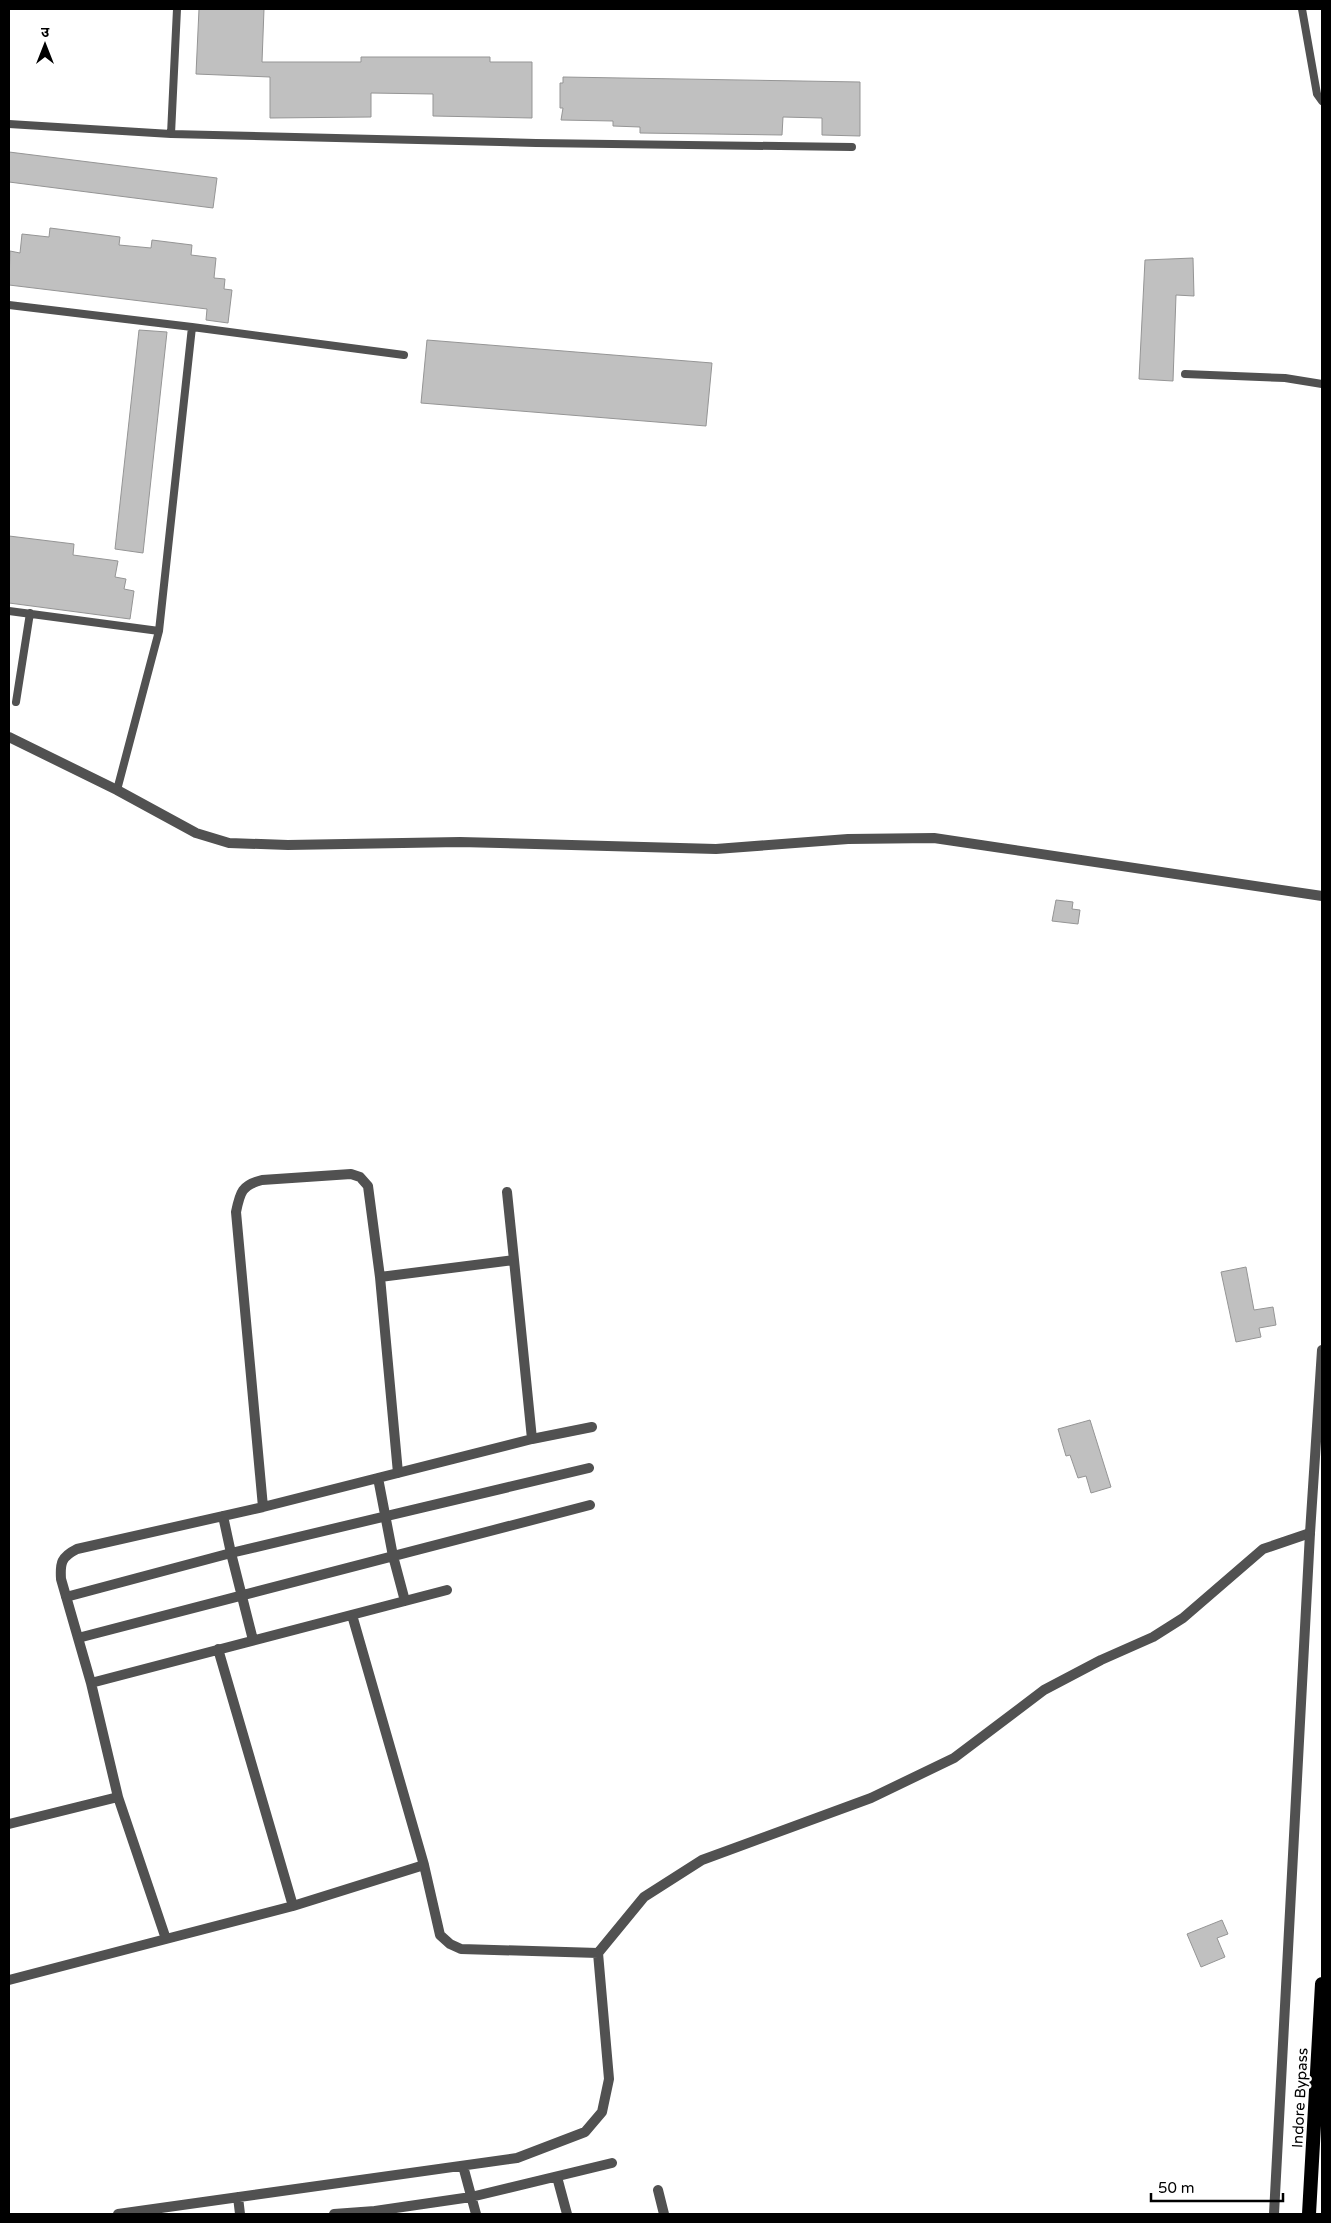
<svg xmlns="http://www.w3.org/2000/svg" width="1331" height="2223" font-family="'Varela Round','Noto Sans Devanagari',sans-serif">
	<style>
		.building { fill: #c0c0c0; stroke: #959595 }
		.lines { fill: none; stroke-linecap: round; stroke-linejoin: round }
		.service { stroke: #515151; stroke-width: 8 }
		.minor { stroke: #515151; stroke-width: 10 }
		.tertiary { stroke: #515151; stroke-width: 10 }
		.trunk { stroke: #000; stroke-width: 14 }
		.labels { text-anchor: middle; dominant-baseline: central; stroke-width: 4.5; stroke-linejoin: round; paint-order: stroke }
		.street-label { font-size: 15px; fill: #000; stroke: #fff }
	</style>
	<rect width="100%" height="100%" fill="#fff"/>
	<path class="building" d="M199 9H264L262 62H361V57H490V62H532V118L433 116V94L371 93V117L270 118V77L196 74Z
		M563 77 860 82V136L822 135V118L783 117 782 135 640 133V127L613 126V121L561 120 563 108H560V83H563Z
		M9 152 217 178 213 208 9 182Z
		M50 228 120 237 119 245 151 248 152 240 192 245 191 255 216 258 214 278 225 279 224 289 232 290 228 323 206 320 207 309 9 285 10 251 20 253 22 234 49 237Z
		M1193 258 1194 296 1176 295 1173 381 1139 379 1145 260Z
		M139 330 167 332 143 553 115 549Z
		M427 340 712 363 706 426 421 403Z
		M9 536 74 544 73 555 118 561 115 577 126 579 124 589 134 591 130 619 9 603Z
		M1056 900 1073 902 1072 909 1080 910 1078 924 1052 921Z
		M1246 1267 1254 1310 1273 1307 1276 1325 1259 1328 1261 1337 1236 1342 1221 1272Z
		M1090 1420 1111 1487 1091 1493 1086 1476 1078 1478 1070 1455 1066 1456 1058 1429Z
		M1222 1920 1228 1934 1217 1938 1225 1957 1201 1967 1187 1934Z"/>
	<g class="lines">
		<path class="service" d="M1302 9 1317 94 1322 101
			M9 124 171 134 536 143 852 147
			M171 134 177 9
			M9 305 192 327
			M1185 374 1285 378 1322 384
			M9 611 159 631
			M16 702 30 613
			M117 790 159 631 192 327 404 355"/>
		<path class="minor" d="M507 1192 514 1260
			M380 1277 514 1260 532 1439
			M378 1478 393 1556 405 1601
			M263 1507 236 1212C240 1192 242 1185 262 1180L351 1174 360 1177 368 1186 380 1277 398 1473
			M66 1597 231 1553 223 1516
			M78 1638 590 1505
			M253 1640 231 1553 589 1468
			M218 1649 293 1906 424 1865 352 1615
			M91 1683 447 1590
			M9 1824 118 1797 91 1683 61 1579C60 1563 61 1557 77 1549L263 1507 532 1439 592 1427
			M424 1865 440 1935 450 1944 461 1949 598 1953
			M166 1939 293 1906
			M9 1980 166 1939 118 1797
			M463 2166 476 2214
			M557 2177 567 2214
			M658 2190 664 2214
			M238 2197 240 2214
			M118 2214 517 2158 585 2132 602 2112 609 2079 598 1953 644 1897 702 1860 871 1798 954 1758 1044 1690 1101 1660 1153 1637 1183 1618 1263 1549 1310 1533
			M334 2214 375 2211
			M375 2214V2211L471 2197 612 2163"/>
		<path class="tertiary" d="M9 737 117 790 196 833 229 843 288 845 460 842 716 849 848 839 934 838 1322 896
			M1274 2214 1310 1533 1322 1350"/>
		<path class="trunk" d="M1309 2214 1322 1984"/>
	</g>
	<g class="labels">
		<g class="street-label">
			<text transform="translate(1300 2098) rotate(-87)">Indore Bypass</text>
		</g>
	</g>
	<rect width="1331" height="2223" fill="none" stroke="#000000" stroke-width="20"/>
	<g transform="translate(45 45)" stroke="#ffffff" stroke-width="4" paint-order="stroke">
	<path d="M0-4L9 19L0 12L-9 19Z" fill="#000000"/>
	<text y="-8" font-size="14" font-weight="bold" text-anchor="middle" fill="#000000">उ</text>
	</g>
	<path d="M1151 2193v8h132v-8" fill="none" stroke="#000000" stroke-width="2.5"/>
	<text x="1158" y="2193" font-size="15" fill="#000000" stroke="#ffffff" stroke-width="4" paint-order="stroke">50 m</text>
</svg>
